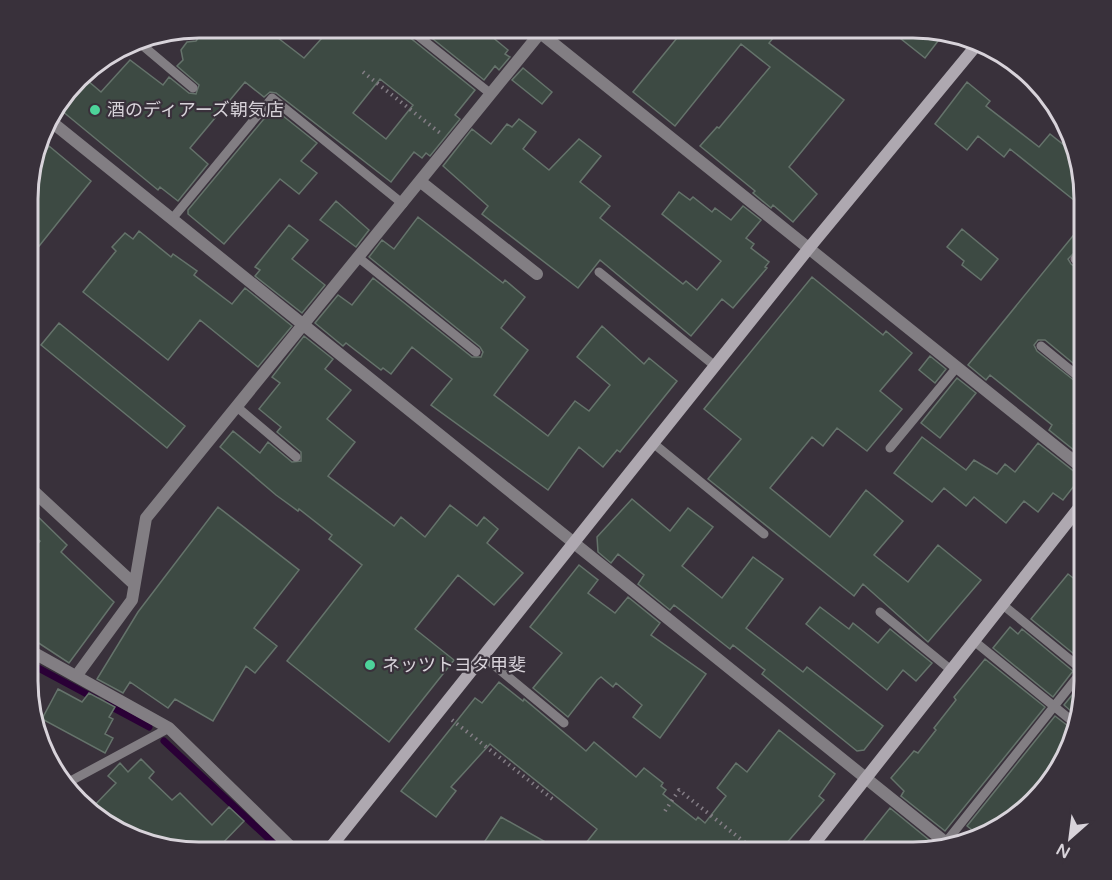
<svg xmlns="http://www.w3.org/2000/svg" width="1112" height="880" font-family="'Varela Round','Noto Sans JP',sans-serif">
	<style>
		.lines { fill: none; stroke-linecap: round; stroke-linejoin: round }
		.stream { stroke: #2a0036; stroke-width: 7 }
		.building { fill: #3d4a43; stroke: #65736b; stroke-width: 1.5; fill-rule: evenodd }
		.path { stroke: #837d85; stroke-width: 4; stroke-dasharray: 1.5 4.5; stroke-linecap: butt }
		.lane { stroke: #827e83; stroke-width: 9 }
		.street { stroke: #827e83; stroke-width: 12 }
		.secondary { stroke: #aea8b0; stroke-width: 12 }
		.poi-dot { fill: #4dd39a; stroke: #39313b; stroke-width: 2 }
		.labels { text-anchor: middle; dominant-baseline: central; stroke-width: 4.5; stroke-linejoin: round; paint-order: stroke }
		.poi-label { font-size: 18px; fill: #d8d3da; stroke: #39313b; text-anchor: start }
		.rim { fill: none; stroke: #d8d3da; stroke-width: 3 }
	</style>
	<rect width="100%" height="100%" fill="#39313b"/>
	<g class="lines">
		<path class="stream" d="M27 662 96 699
			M106 704 149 727
			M164 741 284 853"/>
	</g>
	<path class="building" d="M207 27H287L278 38 304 58 332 27H400L403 32 475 90 455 115 460 119 430 156 426 153 422 158 414 152 391 182 276 93 270 92 264 97 245 82 190 148 208 164 178 201 160 187 158 190 56 106 81 75 101 92 130 60 163 85 169 77 189 93 196 94 199 85 177 66 183 60 181 50 187 42 196 41ZM380 79 413 105 386 139 353 113Z
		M418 27H480L508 50 505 54 510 57 499 70 495 66 484 80Z
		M686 27H782L769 43 844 100 789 167 817 194 793 222 773 205 771 208 753 193 755 191 700 146 717 127 719 128 770 67 741 44 675 126 633 92Z
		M886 27H924L945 32 925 58Z
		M523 68 552 92 542 104 512 80Z
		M967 82 990 101 986 106 1039 147 1050 134 1075 154 1085 209 1010 149 1004 157 978 136 967 150 935 124Z
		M273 108 317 143 301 161 317 173 299 194 280 179 224 244 188 214V210Z
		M519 119 536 132 523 149 549 170 579 139 601 156 580 182 610 206 600 218 683 284 686 281 697 290 721 261 662 214 679 192 690 200 693 197 712 212 715 208 731 220 743 206 761 220 746 238 754 244 751 248 769 262 765 267 767 268 733 308 722 299 691 336 600 260 578 288 482 214 488 206 443 166 472 129 491 144 507 124 512 127Z
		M49 146 91 181 28 260 29 176Z
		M336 201 369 230 356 247 320 220Z
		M418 217 503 283 505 280 525 297 501 328 528 350 494 395 548 436 575 401 589 411 610 385 577 357 602 326 644 364 649 358 677 381 620 452 617 450 603 467 579 447 548 490 431 405 452 379 412 347 391 374 383 368 381 370 346 343 343 346 315 323 338 295 352 305 373 278 472 357H481L483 352 480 347 369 257 382 240 394 249Z
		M1085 221V258L1075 252 1068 259 1071 264 1085 274V373L1045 340H1038L1034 345 1037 351 1085 389V423L1074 424 1085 433V459L1049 430 1052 425 990 375 986 380 968 365Z
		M289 225 308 240 292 259 325 285 302 313 255 276 260 270 255 267Z
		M962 229 998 259 981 280 962 265 964 261 947 247Z
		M139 231 171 257 173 254 197 271 194 275 232 304 245 288 292 326 258 367 200 320 168 360 83 292 116 251 112 247 125 233 133 239Z
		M812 277 883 335 886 331 912 353 880 391 902 409 867 451 837 428 823 446 812 437 770 488 830 537 866 490 903 521 874 555 908 582 938 545 981 580 928 642 863 584 854 596 708 479 741 439 704 409Z
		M59 323 185 426 167 448 41 345Z
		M304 336 333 359 325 369 351 390 327 419 355 442 328 476 394 526 401 517 425 537 450 505 477 526 484 517 498 529 487 543 523 573 494 605 458 575 415 629 454 660 389 742 287 661 362 565 329 539 332 535 299 509 298 511 276 495 220 447 233 431 260 453 268 442 292 462 301 461V452L277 432 281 427 259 409 280 383 272 377Z
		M930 356 946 369 935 383 919 370Z
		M957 378 976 393 940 438 921 423Z
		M922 437 966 470 974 460 997 474 1005 464 1015 472 1038 443 1081 477 1063 500 1053 493 1038 512 1024 501 1006 523 974 497 966 506 944 488 932 502 894 473Z
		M632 499 670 531 688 508 713 527 682 566 722 598 753 557 783 579 746 628 803 672 807 667 883 726 864 750 857 751 762 674 765 670 733 645 730 649 674 605 670 610 638 584 644 575 618 554 611 563 598 552 597 537Z
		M28 507 67 545 61 552 114 602 69 663 34 640 37 636 28 628V556L40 541 28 531Z
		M218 507 299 570 254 628 277 646 255 673 246 666 213 721 175 699 168 708 130 682 123 693 97 679 138 612Z
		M579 565 598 580 588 593 615 613 628 597 660 623 651 635 706 674 660 738 633 717 642 705 616 683 613 687 601 677 597 680 568 717 533 688 562 653 530 627Z
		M1068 574 1085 587V663L1031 619Z
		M820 607 849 629 853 623 878 643 890 629 932 663 916 681 903 670 887 690 806 624Z
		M1010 627 1018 634 1022 629 1073 671 1053 697 993 648Z
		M985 659 1045 707 945 831 901 796 904 791 891 778 914 751 918 753 936 730 934 728 956 700 954 697Z
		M1085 679V693L1079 718 1064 705Z
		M499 682 523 701 524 699 586 751 594 742 636 777 644 768 663 783 661 786 666 790 663 794 696 820 698 817 705 823 726 796 717 788 736 763 747 772 779 730 835 774 819 796 824 800 778 853H578L597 829 490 744 451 787 456 791 436 817 401 791 475 698 482 703Z
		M58 689 82 702 89 693 115 707 109 717 113 719 105 734 113 738 105 753 42 719Z
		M1055 716 1076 732 1072 747 1042 795 1037 798 1034 796 1025 807 982 838 967 826Z
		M141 759 154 772 149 778 172 800 180 793 212 825 229 807 244 821 213 853H188L139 841 121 823 115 829 88 812 116 783 108 776 120 763 128 772Z
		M890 808 934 844 930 850 914 853H854Z
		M501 817 565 853H477Z"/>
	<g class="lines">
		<path class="path" d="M363 72 440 133
			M452 720 555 801
			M665 811 679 790 758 853"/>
		<path class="lane" d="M407 27 491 94
			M136 40 193 88
			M172 219 272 98 403 204
			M359 258 476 352
			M1075 259 1085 267
			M599 272 715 366
			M1041 346 1085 382
			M237 407 296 457
			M653 443 764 534
			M890 448 957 367
			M1003 605 1085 672
			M880 612 951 670
			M974 641 1077 725
			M483 656 564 723
			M65 784 169 728
			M946 842 1083 670"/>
		<path class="street" d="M533 27 1085 470
			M48 119 950 846
			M421 182 537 274
			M28 486 134 584
			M27 649 169 728 297 853
			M77 675 132 600 146 518 545 27"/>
		<path class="secondary" d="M326 853 809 248 980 41
			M807 853 1085 500"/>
	</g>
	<g class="poi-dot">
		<circle cx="95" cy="110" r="6"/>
		<circle cx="370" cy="665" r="6"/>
	</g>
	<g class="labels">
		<g class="poi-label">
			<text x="107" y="110">酒のディアーズ朝気店</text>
			<text x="382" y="665">ネッツトヨタ甲斐</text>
		</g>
	</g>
	<path d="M0 0H1112V880H0ZM199 38H913A161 161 0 0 1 1074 199V681A161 161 0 0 1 913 842H199A161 161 0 0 1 38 681V199A161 161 0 0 1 199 38Z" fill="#39313b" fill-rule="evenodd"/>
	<path class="rim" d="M199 38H913A161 161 0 0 1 1074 199V681A161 161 0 0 1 913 842H199A161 161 0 0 1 38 681V199A161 161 0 0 1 199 38Z"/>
	<g transform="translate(1070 838) rotate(208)" stroke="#39313b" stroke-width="4.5" paint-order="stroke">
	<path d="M0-4.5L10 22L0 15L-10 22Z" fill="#d8d3da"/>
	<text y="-9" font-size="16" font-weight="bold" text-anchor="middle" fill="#d8d3da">N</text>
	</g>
</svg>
